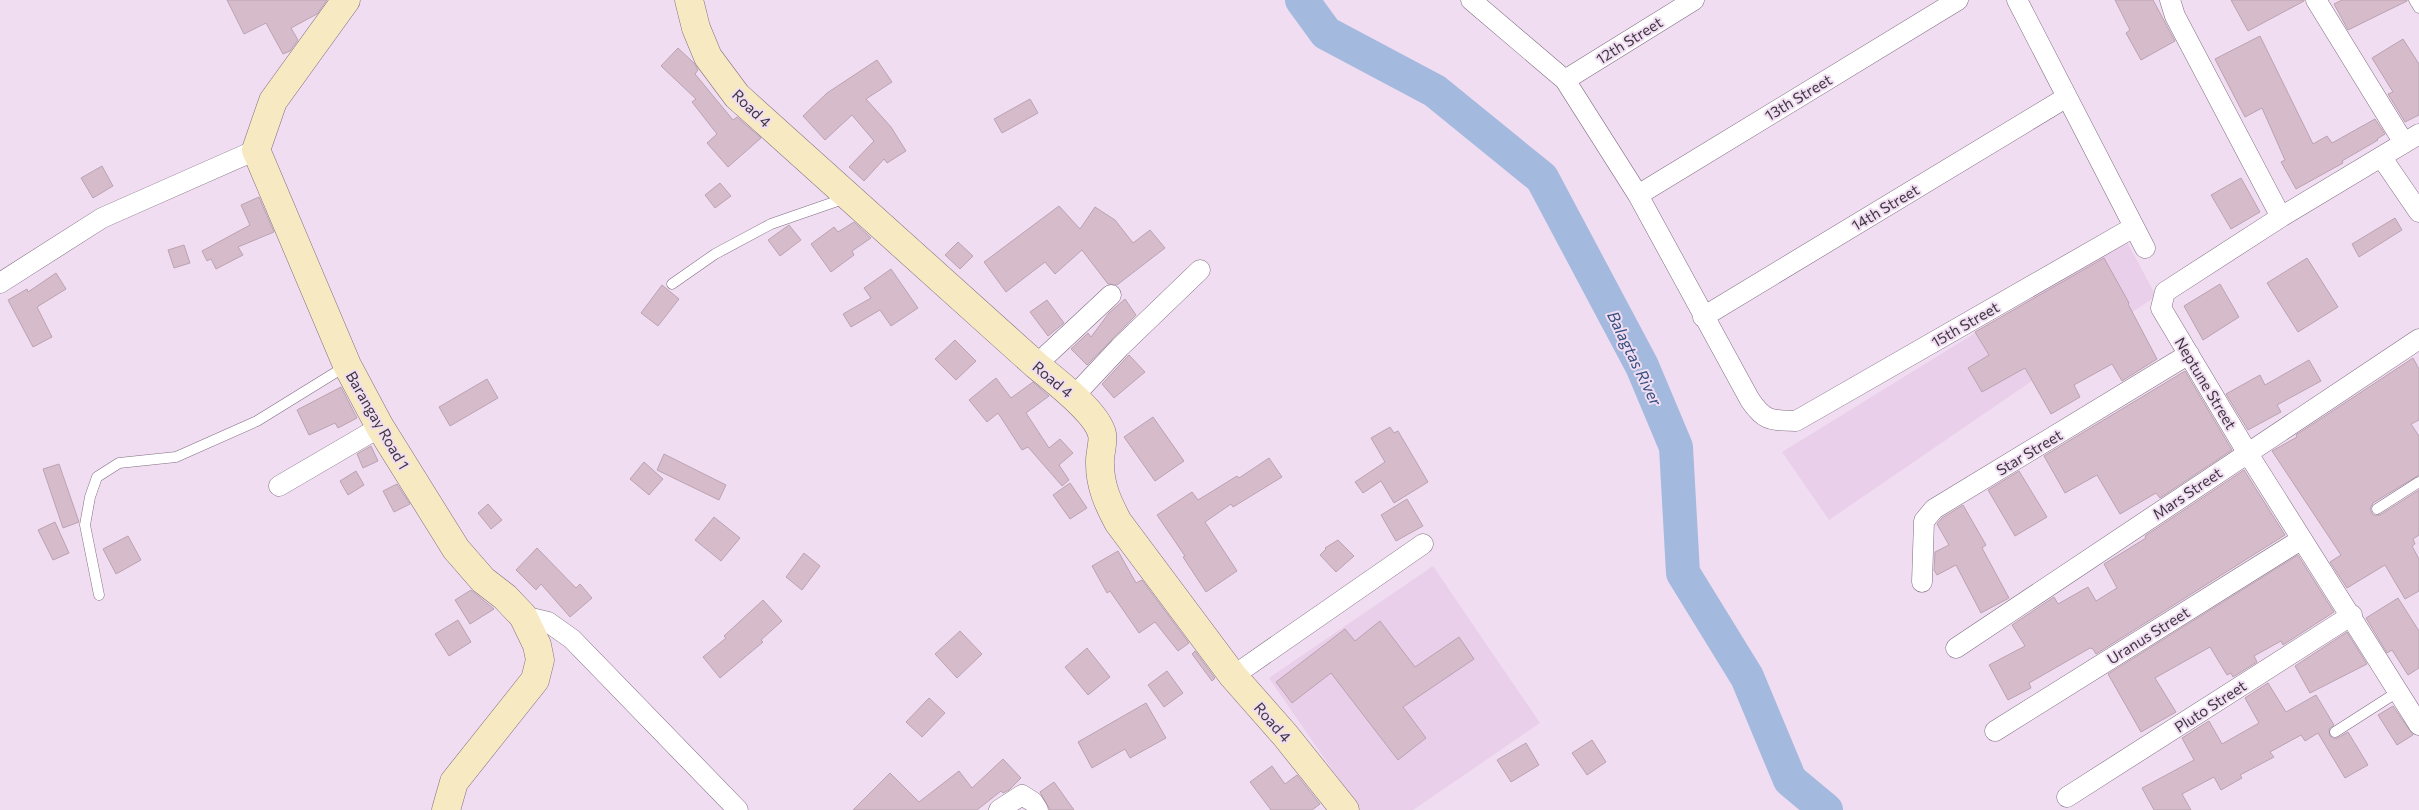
<svg xmlns="http://www.w3.org/2000/svg" width="2419" height="810" font-family="Commissioner,sans-serif">
	<style>
		.built { fill: #e9cfea }
		.lines { fill: none; stroke-linecap: round; stroke-linejoin: round }
		.river { stroke: #a4b9de; stroke-width: 34 }
		.building { fill: #d6bccb; stroke: #bba2b1 }
		.lane-casing { stroke: #7f6d80; stroke-width: 11 }
		.street-casing { stroke: #7f6d80; stroke-width: 21 }
		.secondary-casing { stroke: #7f6d80; stroke-width: 29 }
		.lane { stroke: #fff; stroke-width: 10 }
		.street { stroke: #fff; stroke-width: 20 }
		.secondary { stroke: #f7e9c2; stroke-width: 28 }
		.labels { text-anchor: middle; dominant-baseline: central; stroke-width: 4; stroke-linejoin: round; paint-order: stroke }
		.street-label { font-size: 15px; fill: #3e363f; stroke: #f1ddf2 }
		.water-label { font-size: 16px; font-style: italic; fill: #355081; stroke: #f1ddf2 }
	</style>
	<rect width="100%" height="100%" fill="#f1ddf2"/>
	<path class="built" d="M2126 240 2156 296 1829 520 1782 452Z
		M1433 566 1540 723 1413 810H1360L1269 678Z"/>
	<g class="lines">
		<path class="river" d="M1302 0 1326 33 1435 91 1542 178 1642 366 1676 447 1683 573 1747 677 1790 780 1826 810"/>
	</g>
	<path class="building" d="M227 0H327L317 14 291 28 298 40 290 51 283 54 266 23 244 34Z
		M2115 0H2153L2175 41 2141 60 2126 33 2130 30Z
		M2231 0H2304V1L2248 31Z
		M2342 0H2407V1L2348 30 2334 4Z
		M2260 36 2313 144 2327 136 2332 143 2375 119 2385 134 2377 139 2378 140 2342 161 2343 163 2296 189 2281 162 2285 160 2262 108 2245 117 2215 59Z
		M2403 39 2419 64V115L2405 122 2388 94 2393 92 2372 58Z
		M678 48 694 63 698 70 695 74 733 120 737 117 761 138 728 167 707 143 717 134 692 102 696 99 661 66Z
		M877 60 892 82 866 99 891 127 906 151 887 163 884 159 864 181 849 167 874 141 852 115 825 140 803 116 827 93Z
		M1030 99 1038 113 1002 133 994 119Z
		M102 166 113 186 93 198 81 178Z
		M2241 178 2260 212 2231 229 2211 195Z
		M720 183 731 196 715 208 705 195Z
		M259 197 274 232 238 247 243 255 216 269 211 259 207 261 202 251 250 225 241 205Z
		M1059 206 1080 229 1095 207 1115 220 1133 243 1150 230 1165 248 1117 285 1108 284 1082 250 1055 274 1045 262 1006 292 984 262Z
		M2395 218 2402 230 2359 257 2352 244Z
		M854 222 871 238 852 251 854 255 831 272 811 244 834 227 838 232Z
		M789 225 801 240 780 256 768 240Z
		M958 242 973 256 960 269 945 255Z
		M184 245 190 263 174 268 168 250Z
		M2104 258 2129 303 2128 304 2157 359 2122 381 2112 364 2074 385 2080 397 2051 414 2025 368 1982 392 1968 368 1989 355 1975 332Z
		M2307 258 2338 307 2298 332 2267 283Z
		M891 269 918 308 891 326 880 310 851 327 843 314 871 298 864 288Z
		M56 273 66 289 37 307 52 337 33 347 8 300 27 289 28 292Z
		M2220 284 2239 317 2203 340 2184 306Z
		M662 285 679 299 658 326 641 313Z
		M1125 299 1136 315 1087 365 1071 349 1088 333 1091 337 1109 313Z
		M1047 300 1064 323 1048 336 1030 312Z
		M955 340 976 361 956 380 935 359Z
		M1129 355 1145 372 1114 398 1102 384Z
		M2413 358 2419 369V420L2411 424 2419 436V475L2373 503 2370 509 2373 515H2380L2419 490V535L2413 539 2415 544 2412 546 2419 559V591L2405 599 2385 565 2347 588 2330 562 2341 555 2272 451 2297 437 2296 435Z
		M2309 360 2321 381 2277 405 2281 412 2248 430 2226 394 2260 375 2265 385Z
		M2185 371 2232 450 2160 498 2156 493 2120 514 2097 475 2065 493 2044 456Z
		M996 378 1011 398 1033 382 1049 396 1026 413 1049 448 1060 439 1073 453 1059 465 1069 480 1062 486 1028 447 1022 450 998 413 987 422 969 400Z
		M487 379 498 398 450 426 439 407Z
		M341 387 357 418 338 428 335 423 309 435 297 410Z
		M1153 417 1184 461 1155 481 1124 437Z
		M1390 427 1394 433 1398 431 1428 482 1394 503 1381 481 1363 493 1355 482 1385 462 1371 438Z
		M371 446 378 461 363 468 357 454Z
		M664 454 726 485 719 500 657 470Z
		M1269 458 1282 477 1233 507 1231 504 1205 522 1237 571 1206 592 1183 557 1185 556 1157 515 1192 492 1198 500 1237 476 1239 478Z
		M644 462 663 479 649 495 630 479Z
		M59 464 79 522 63 528 43 469Z
		M2244 470 2285 535 2096 654 2093 649 2090 648 2029 683 2031 688 2008 700 1989 665 2025 646 2012 625 2054 597 2058 604 2088 587 2096 601 2117 588 2104 564 2146 538 2145 536Z
		M356 471 364 485 348 495 340 481Z
		M2019 471 2047 517 2015 536 1988 490Z
		M1070 483 1087 508 1070 519 1053 495Z
		M397 484 410 504 394 512 383 491Z
		M1407 499 1423 526 1396 541 1381 515Z
		M488 504 502 520 491 529 478 513Z
		M1963 505 1986 545 1982 548 2009 598 1981 613 1956 565 1937 575 1934 570 1935 552 1949 545 1937 524 1942 518Z
		M714 517 740 538 721 561 695 540Z
		M55 522 69 553 53 560 38 530Z
		M128 536 141 560 116 574 103 549Z
		M1338 540 1354 556 1336 572 1320 555 1326 549 1325 548Z
		M537 548 576 588 580 584 592 598 570 617 541 584 536 590 516 570Z
		M1118 551 1136 583 1142 580 1189 643 1178 651 1155 622 1139 633 1110 591 1107 593 1092 566Z
		M804 553 820 566 802 590 786 577Z
		M2298 555 2334 612 2283 645 2281 641 2254 656 2257 662 2233 677 2231 673 2227 675 2210 647 2155 678 2176 712 2141 732 2108 674Z
		M471 590 494 609 470 624 455 600Z
		M2398 598 2419 631V668L2408 675 2392 650 2387 653 2366 618Z
		M763 600 782 621 761 640 763 642 720 678 703 657 726 638 724 636Z
		M458 620 471 642 449 656 435 634Z
		M1380 621 1415 667 1459 637 1474 659 1403 707 1426 738 1398 760 1331 673 1292 703 1276 682 1345 629 1355 641Z
		M960 631 982 654 957 678 935 654Z
		M2347 632 2367 664 2310 693 2295 666Z
		M1087 648 1110 677 1088 695 1065 667Z
		M1195 651 1215 678 1212 681 1192 654Z
		M1167 671 1183 693 1164 707 1148 685Z
		M2268 683 2286 712 2316 695 2334 725 2329 729 2330 736 2336 739 2348 732 2368 765 2345 778 2318 733 2305 741 2301 735 2270 752 2274 757 2240 775 2242 778 2221 790 2214 777 2182 794 2191 810H2154L2142 788 2194 760 2182 738 2209 721 2222 744 2259 723 2245 698Z
		M929 698 945 713 922 737 906 722Z
		M1146 703 1166 738 1130 758 1125 749 1092 768 1078 742Z
		M2393 706 2413 735 2397 745 2378 715Z
		M1592 740 1606 762 1587 775 1572 753Z
		M1526 743 1539 765 1511 782 1497 760Z
		M1003 759 1021 778 1009 790 1003 793 1001 791 977 810H853L890 773 919 802 959 771 972 788Z
		M1272 766 1285 784 1297 775 1320 804 1312 810H1271L1250 782Z
		M1054 782 1074 810H1050L1040 792Z"/>
	<g class="lines">
		<defs>
			<path id="lane" d="M2414 0 2419 8
				M672 284 715 254 771 224 846 198
				M2377 509 2419 482
				M99 595 85 525 90 497 97 477 119 463 176 457 257 421 346 366
				M2335 732 2399 691"/>
			<path id="street" d="M1471 0 1565 80 1638 195 1750 400C1765 422 1771 420 1796 421L2134 227
				M2017 0 2145 248
				M2170 0 2175 16 2281 217
				M2316 0 2404 143
				M1565 80 1694 0
				M2419 134 2281 217 2165 292 2161 308 2247 452 2419 725
				M2382 158 2419 212
				M1638 195 1958 0
				M0 283 102 218 256 150
				M1703 317 2067 97
				M1036 365 1111 295
				M1074 396 1120 347 1200 270
				M279 486 380 427
				M1922 582 1924 521 1934 509 2189 354
				M523 616 548 622 572 639 738 810
				M1956 648 2419 339
				M1233 676 1423 544
				M1995 731 2302 539
				M2067 797 2352 615
				M999 810 1022 795 1033 802 1038 810"/>
			<path id="secondary" d="M346 0 273 101 256 150 347 365 380 427 456 549 483 580 505 597 523 616 537 645 540 660 535 680 454 782 446 810
				M689 0 696 28 708 57 737 96 1036 365C1053 379 1097 412 1102 434 1104 443 1099 455 1100 464 1100 486 1108 503 1118 522L1233 676 1285 735 1345 810"/>
		</defs>
		<use href="#lane" class="lane-casing"/>
		<use href="#street" class="street-casing"/>
		<use href="#secondary" class="secondary-casing"/>
		<use href="#lane" class="lane"/>
		<use href="#street" class="street"/>
		<use href="#secondary" class="secondary"/>
	</g>
	<g class="labels">
		<g class="street-label">
			<text transform="translate(1629 40) rotate(-32)">12th Street</text>
			<text transform="translate(1798 97) rotate(-31)">13th Street</text>
			<text transform="translate(752 108) rotate(44)">Road 4</text>
			<text transform="translate(1885 207) rotate(-31)">14th Street</text>
			<text transform="translate(1965 324) rotate(-30)">15th Street</text>
			<text transform="translate(1053 379) rotate(40)">Road 4</text>
			<text transform="translate(2206 383) rotate(59)">Neptune Street</text>
			<text transform="translate(378 420) rotate(60)">Barangay Road 1</text>
			<text transform="translate(2029 452) rotate(-31)">Star Street</text>
			<text transform="translate(2187 493) rotate(-34)">Mars Street</text>
			<text transform="translate(2148 635) rotate(-32)">Uranus Street</text>
			<text transform="translate(2210 706) rotate(-33)">Pluto Street</text>
			<text transform="translate(1273 722) rotate(49)">Road 4</text>
		</g>
		<g class="water-label">
			<text transform="translate(1635 358) rotate(64)">Balagtas River</text>
		</g>
	</g>
</svg>
